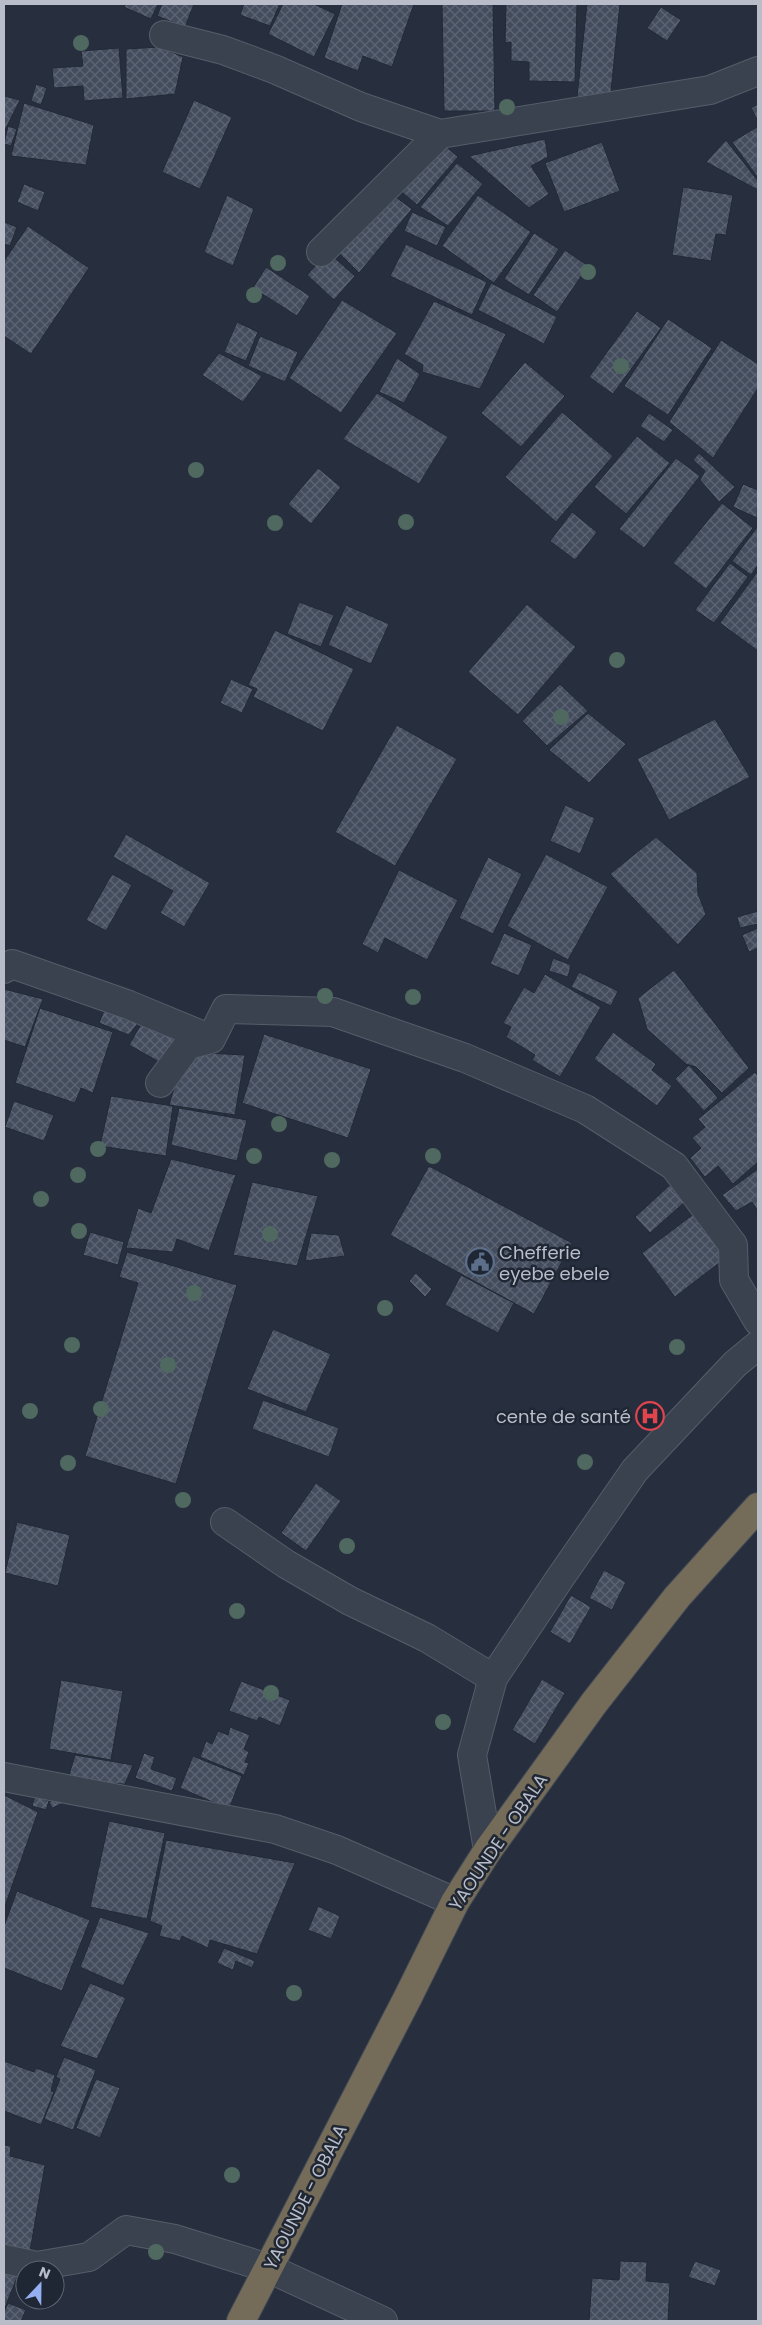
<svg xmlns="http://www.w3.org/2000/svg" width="762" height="2325" font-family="Poppins,sans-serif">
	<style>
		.building { fill: url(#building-cross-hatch); stroke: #222936 }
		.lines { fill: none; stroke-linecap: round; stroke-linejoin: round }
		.minor-casing { stroke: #565d69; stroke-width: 30 }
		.highway-casing { stroke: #434a56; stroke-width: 30 }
		.minor { stroke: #3b424f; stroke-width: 28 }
		.highway { stroke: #746c59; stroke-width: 28 }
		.tree { fill: #4f6961 }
		.labels { text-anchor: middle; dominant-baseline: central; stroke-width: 5; stroke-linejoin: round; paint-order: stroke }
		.poi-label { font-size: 18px; fill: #b8bdc9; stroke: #202734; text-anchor: start }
		.street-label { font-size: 18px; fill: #b8bdc9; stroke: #202734 }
	</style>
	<defs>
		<pattern id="building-cross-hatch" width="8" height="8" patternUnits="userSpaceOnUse" patternTransform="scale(1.25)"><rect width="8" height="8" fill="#444d5e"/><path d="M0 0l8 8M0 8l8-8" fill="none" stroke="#5d6574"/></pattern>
	</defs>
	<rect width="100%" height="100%" fill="#272f3f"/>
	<path class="building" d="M126 4H158L151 19 124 7Z
		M162 4H194L185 27 157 16Z
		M244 4H280L270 26 240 15Z
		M283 4H314L335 14 314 57 268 34Z
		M342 4H414L392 67 363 56 358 71 324 58Z
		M442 4H493L495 111H444Z
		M506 4H577L575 82 529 81V62L511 61V42L505 43Z
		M587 4H620L610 101 577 97Z
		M661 7 681 20 667 41 647 28Z
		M160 47 183 57 175 94 126 99V49Z
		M119 48 123 98 84 101 83 86 54 88 52 68 83 66 81 51Z
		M36 84 47 88 41 105 31 101Z
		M4 96 20 100 4 132Z
		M194 100 232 117 200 189 162 172Z
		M24 103 94 125 86 165 11 156Z
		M758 104V121L751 108Z
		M8 126 17 129 11 146 4 144Z
		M757 127 758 129V178L732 142Z
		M545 139 548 157 531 166 549 194 529 208 469 156Z
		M726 140 758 181V190L706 162Z
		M602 142 620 191 564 212 545 163Z
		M443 144 458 157 417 205 402 192Z
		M457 163 483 184 448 226 420 207Z
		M24 184 45 192 38 211 17 202Z
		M683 187 733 195 726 235 716 234 711 261 672 255Z
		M227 195 254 209 233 266 204 252Z
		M393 195 412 209 359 273 337 251Z
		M478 195 531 232 494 283 442 246Z
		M412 212 446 227 437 246 404 231Z
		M4 222 17 227 10 246 4 244Z
		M28 226 89 268 31 354 4 336V261Z
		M534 233 559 249 529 295 504 279Z
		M406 244 487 282 472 315 390 276Z
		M565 250 588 266 557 312 533 295Z
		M328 252 355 276 334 300 307 275Z
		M266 267 310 296 297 316 253 288Z
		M491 283 557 317 544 344 478 310Z
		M342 300 397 333 341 413 289 378Z
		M434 301 506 334 480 389 422 372 423 365 404 354Z
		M637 311 661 328 613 394 589 377Z
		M668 319 712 348 668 415 624 386Z
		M237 322 258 332 246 361 224 352Z
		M260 336 298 352 285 382 248 366Z
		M721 340 758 364V388L713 458 669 422Z
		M219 353 262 376 243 402 202 375Z
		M397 358 420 374 404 403 379 392Z
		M525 362 565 396 521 447 481 413Z
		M377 393 448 437 419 484 343 439Z
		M562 412 613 456 556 522 505 477Z
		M649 413 673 430 664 442 640 426Z
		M637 436 670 463 626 514 594 487Z
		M699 453 735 487 719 502 700 480 705 471 693 460Z
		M676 458 700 476 644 548 619 529Z
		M318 468 341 487 311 524 288 504Z
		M743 484 758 490 757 518 733 507Z
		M722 503 753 528 706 589 673 563Z
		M572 512 597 532 575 560 550 541Z
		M758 526V565L751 575 732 561Z
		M730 563 748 577 714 623 695 610Z
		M758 571V651L720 623Z
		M299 602 334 615 321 647 287 634Z
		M527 604 576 647 518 715 468 672Z
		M346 605 389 624 371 664 328 645Z
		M275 630 354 669 323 731 253 697 257 689 248 685Z
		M231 679 253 689 242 713 220 703Z
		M560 684 588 711 547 746 522 721Z
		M588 713 626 744 589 783 549 750Z
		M715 719 750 777 669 820 637 759Z
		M397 725 457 759 395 866 335 832Z
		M565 805 595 818 580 854 550 841Z
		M126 834 210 883 184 927 160 913 173 891 113 857Z
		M656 837 697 873 698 894 706 914 678 945 610 874Z
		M546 854 608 887 568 960 507 926Z
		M488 857 522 874 493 934 459 918Z
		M399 870 458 900 427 960 385 938 378 953 362 944Z
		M112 874 132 885 106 931 86 920Z
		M758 911V924L740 928 737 917Z
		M758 928V948L749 952 742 935Z
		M504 933 532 945 519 976 490 964Z
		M553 958 571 965 568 977 549 971Z
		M674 970 749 1068 722 1093 696 1067 686 1064 647 1029 638 998Z
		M579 972 618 991 611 1006 571 987Z
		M545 974 601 1007 560 1077 532 1060 535 1055 506 1037 511 1027 503 1023 524 987 534 993Z
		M4 989 43 999 25 1047 4 1040Z
		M109 999 145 1014 129 1035 99 1023Z
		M40 1008 113 1032 93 1093 81 1088 75 1103 15 1083Z
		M147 1014 188 1037 170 1068 129 1045Z
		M613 1032 656 1064 652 1070 672 1086 657 1106 594 1059Z
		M264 1034 371 1069 348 1138 242 1103Z
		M185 1052 245 1055 235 1115 169 1105Z
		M689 1065 718 1098 704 1111 675 1079Z
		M755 1072 758 1076V1162L733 1184 718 1166 705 1177 690 1158 701 1148 692 1138 705 1127 698 1119Z
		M111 1096 173 1106 166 1156 100 1146Z
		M14 1101 54 1115 44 1141 5 1127Z
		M179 1108 247 1120 237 1161 171 1145Z
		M171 1159 236 1175 209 1251 177 1239 173 1252 126 1248 138 1208 151 1213Z
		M429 1166 572 1243 534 1314 390 1235Z
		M758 1169V1211L752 1202 736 1211 722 1195Z
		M252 1182 318 1196 297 1266 233 1255Z
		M672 1183 687 1200 650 1233 635 1217Z
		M695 1213 728 1256 675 1297 642 1253Z
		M90 1232 124 1242 118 1265 83 1255Z
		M311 1233 339 1235 345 1256 305 1261Z
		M127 1252 237 1285 176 1484 85 1456 138 1283 119 1277Z
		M416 1273 432 1289 425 1297 409 1281Z
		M461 1275 514 1303 498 1333 445 1305Z
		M273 1329 331 1354 306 1412 247 1389Z
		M263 1400 339 1428 329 1457 252 1429Z
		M316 1483 341 1501 306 1551 281 1533Z
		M17 1522 70 1535 58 1586 5 1573Z
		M604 1570 626 1582 612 1610 589 1598Z
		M571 1595 591 1607 570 1644 550 1632Z
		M542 1679 565 1693 535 1744 512 1730Z
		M61 1680 123 1691 111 1760 49 1749Z
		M241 1681 290 1700 280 1726 259 1717 257 1721 229 1711Z
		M230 1727 250 1735 244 1749 249 1752 245 1762 249 1763 244 1775 200 1757 206 1741 212 1744 218 1731 228 1735Z
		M144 1753 155 1757 151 1769 177 1778 172 1791 135 1778Z
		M75 1755 133 1765 125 1784 67 1782Z
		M193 1756 242 1776 229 1809 180 1788Z
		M4 1795 38 1812 4 1909Z
		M35 1796 49 1801 46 1810 32 1806Z
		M62 1797 64 1803 52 1808 49 1802Z
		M109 1821 165 1833 147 1919 90 1907Z
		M166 1840 295 1863 257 1954 210 1940 208 1948 182 1936 180 1941 159 1936 162 1926 150 1921Z
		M17 1891 90 1920 62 1991 4 1968V1926Z
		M318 1906 340 1916 331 1939 308 1930Z
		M100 1917 149 1933 123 1986 80 1967Z
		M224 1948 255 1961 252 1968 236 1961 233 1970 217 1963Z
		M90 1983 126 1998 97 2059 60 2046Z
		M64 2057 96 2070 73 2130 44 2119 60 2079 56 2077Z
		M4 2061 34 2072 36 2068 55 2075 51 2091 54 2092 41 2125 4 2111Z
		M96 2079 120 2088 100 2138 76 2128Z
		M4 2145 11 2146 10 2156 45 2165 29 2257 4 2254Z
		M620 2261 647 2262 646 2281 670 2283 668 2321H589L592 2278 619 2280Z
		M695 2261 721 2270 715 2286 688 2277Z
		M4 2264 20 2270 4 2310Z
		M8 2303 26 2310 21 2321H4V2312Z"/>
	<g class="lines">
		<defs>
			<path id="minor" d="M164 35 223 50 274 69 361 107 440 134
				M321 252 440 134 710 90 758 71
				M4 969 12 964 129 1005 211 1039
				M160 1083 188 1045 211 1039 226 1009 333 1012 465 1058 585 1109 674 1166 733 1245 734 1280 758 1321
				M225 1522 286 1564 350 1601 427 1638 493 1678
				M4 1777 275 1829 337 1850 455 1902
				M488 1850 472 1755 493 1678 560 1578 635 1470 735 1364 758 1345
				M4 2259 37 2266 89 2257 126 2230 175 2239 268 2268 383 2321"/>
			<path id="highway" d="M241 2321 408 1997 455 1902 488 1850 594 1703 677 1597 758 1507"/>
		</defs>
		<use href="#minor" class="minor-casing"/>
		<use href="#highway" class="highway-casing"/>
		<use href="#minor" class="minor"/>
		<use href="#highway" class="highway"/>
	</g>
	<g class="tree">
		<circle cx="81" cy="43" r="8"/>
		<circle cx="507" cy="107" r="8"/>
		<circle cx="278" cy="263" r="8"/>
		<circle cx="588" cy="272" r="8"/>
		<circle cx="254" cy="295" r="8"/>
		<circle cx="621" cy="366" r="8"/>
		<circle cx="196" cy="470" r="8"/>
		<circle cx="406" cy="522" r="8"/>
		<circle cx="275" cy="523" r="8"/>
		<circle cx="617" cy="660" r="8"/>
		<circle cx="561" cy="717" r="8"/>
		<circle cx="325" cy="996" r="8"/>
		<circle cx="413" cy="997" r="8"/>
		<circle cx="279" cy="1124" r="8"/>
		<circle cx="98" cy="1149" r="8"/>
		<circle cx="254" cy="1156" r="8"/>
		<circle cx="433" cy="1156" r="8"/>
		<circle cx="332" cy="1160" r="8"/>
		<circle cx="78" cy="1175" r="8"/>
		<circle cx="41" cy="1199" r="8"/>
		<circle cx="79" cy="1231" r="8"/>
		<circle cx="270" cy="1234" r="8"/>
		<circle cx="194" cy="1293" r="8"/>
		<circle cx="385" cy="1308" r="8"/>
		<circle cx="72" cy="1345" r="8"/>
		<circle cx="677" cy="1347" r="8"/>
		<circle cx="168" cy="1365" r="8"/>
		<circle cx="101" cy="1409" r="8"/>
		<circle cx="30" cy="1411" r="8"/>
		<circle cx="585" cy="1462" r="8"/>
		<circle cx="68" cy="1463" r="8"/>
		<circle cx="183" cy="1500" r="8"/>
		<circle cx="347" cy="1546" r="8"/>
		<circle cx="237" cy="1611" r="8"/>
		<circle cx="271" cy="1693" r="8"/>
		<circle cx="443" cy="1722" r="8"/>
		<circle cx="294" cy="1993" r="8"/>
		<circle cx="232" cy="2175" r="8"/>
		<circle cx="156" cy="2252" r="8"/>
	</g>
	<defs>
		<symbol id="civic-ring" viewBox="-11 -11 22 22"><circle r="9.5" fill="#202734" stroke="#5c6f8a" stroke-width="1.5"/><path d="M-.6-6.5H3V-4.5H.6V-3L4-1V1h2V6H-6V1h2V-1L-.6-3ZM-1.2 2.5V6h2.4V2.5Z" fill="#5c6f8a"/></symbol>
		<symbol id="hospital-ring" viewBox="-11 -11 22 22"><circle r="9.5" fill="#202734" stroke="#e0444e" stroke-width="1.5"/><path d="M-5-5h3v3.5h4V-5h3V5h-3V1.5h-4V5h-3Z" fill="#e0444e"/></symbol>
	</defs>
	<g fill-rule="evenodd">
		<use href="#civic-ring" x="464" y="1246" width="32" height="32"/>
		<use href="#hospital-ring" x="634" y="1400" width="32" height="32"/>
	</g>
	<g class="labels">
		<g class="poi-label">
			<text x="499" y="1252">Chefferie<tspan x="499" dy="21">eyebe ebele</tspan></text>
			<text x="631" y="1416" text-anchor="end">cente de santé</text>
		</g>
		<g class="street-label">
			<text transform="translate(498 1842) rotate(-56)">YAOUNDE - OBALA</text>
			<text transform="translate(305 2197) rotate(-63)">YAOUNDE - OBALA</text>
		</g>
	</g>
	<rect width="762" height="2325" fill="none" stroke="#b8bdc9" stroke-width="10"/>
	<g transform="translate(40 2285) rotate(22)"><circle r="24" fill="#202734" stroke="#5d6370"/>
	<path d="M0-4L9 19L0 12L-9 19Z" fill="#95b0f2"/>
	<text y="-8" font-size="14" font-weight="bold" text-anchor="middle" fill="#b8bdc9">N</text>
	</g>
</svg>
